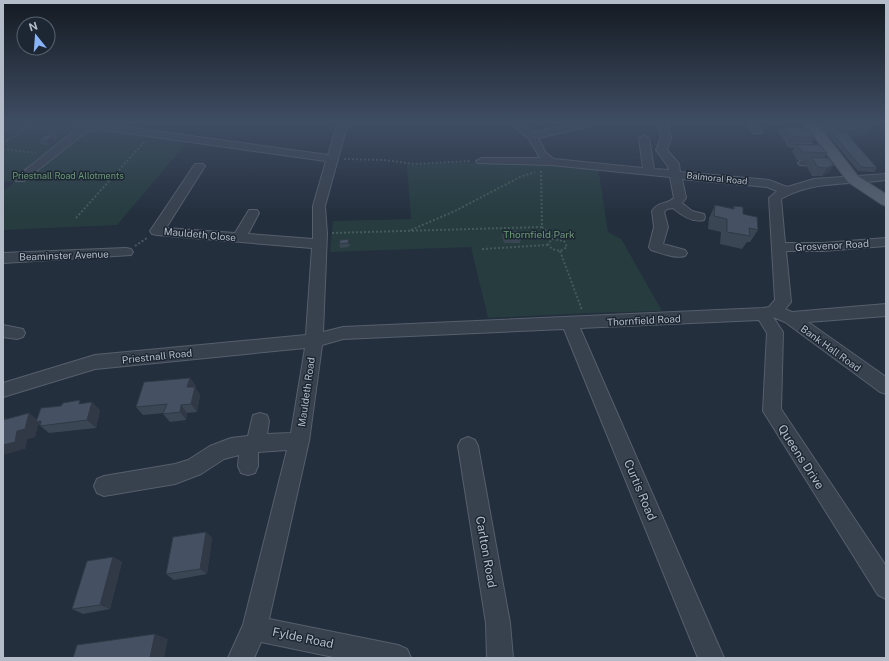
<svg xmlns="http://www.w3.org/2000/svg" width="889" height="661" font-family="'Public Sans',sans-serif">
	<style>
		.green { fill: #263c3f }
		.lines { fill: none; stroke-linecap: round; stroke-linejoin: round }
		.minor-casing { stroke: #565f6c; stroke-width: 2 }
		.major-casing { stroke: #414a57; stroke-width: 2 }
		.path { stroke: #44595c; stroke-width: 2; stroke-dasharray: 2 2; stroke-linecap: butt }
		.minor { fill: #38414e; fill-rule: evenodd }
		.major { fill: #56606e; fill-rule: evenodd }
		.wall { fill: #3b4654 }
		.shaded-wall { fill: #303945 }
		.building { fill: #455162; stroke: #303945 }
		.labels { text-anchor: middle; dominant-baseline: central; stroke-width: 3; stroke-linejoin: round; paint-order: stroke }
		.far-park-label { font-size: 9px; fill: #6b9a76; stroke: #1d2633 }
		.far-street-label { font-size: 9px; fill: #b4bcc9; stroke: #1d2633 }
		.street-label { font-size: 10px; fill: #b4bcc9; stroke: #1d2633 }
		.park-label { font-size: 10px; fill: #6b9a76; stroke: #1d2633 }
		.near-street-label { font-size: 12px; fill: #b4bcc9; stroke: #1d2633 }
	</style>
	<rect width="100%" height="100%" fill="#242f3e"/>
	<path class="green" d="M3 122 86 123 138 129 189 140 117 225 3 230V191L15 182 3 181Z
		M487 162 598 167 608 232 621 239 623 242 662 311 591 313 488 318 471 247 330 252 333 221 411 219 407 165Z"/>
	<g class="lines">
		<defs>
			<path id="minor" d="M338 122H348L325 206 327 234 323 332 343 327 763 308 769 307 775 300 769 198 777 191 767 187 682 179 686 198 682 203 692 211 704 214 705 217 704 220C692 223 681 215 673 208L667 209 664 212 668 227 663 244 685 250 687 253 685 256C675 259 661 253 651 250L649 247 654 227 652 211C660 200 667 205 674 198L670 177 551 165 478 163 476 161 482 158H540L528 138 508 122H520L534 132 580 122H596L595 125 538 138 546 153 554 159 643 168 639 138 644 135 649 138 654 169 669 170 667 165 656 150 661 138 658 124 659 122H667L671 138 667 150 679 164 680 172 769 180 787 187 814 179 886 174V180C850 185 813 180 781 199L785 243H823L886 238V246L823 251H786L791 302 785 309 792 312 886 304V316L808 322 886 377V394L880 392 785 322 773 317 783 332 781 409 886 566V599L878 595 763 411 767 333 759 320 580 328 724 658H698L564 329 343 339 322 345 309 441 269 619 398 645 407 649 411 658H338L261 642 254 658H228L243 625 287 450 258 452V466L255 473 248 475 241 473 238 466 239 455 224 459 201 474 175 484 104 496 97 493 94 486 97 479 104 476 175 464 188 460 210 446 231 438 248 436 253 415 260 413 267 415 269 421 267 434 291 433 305 348 95 369 3 397V383L95 355 306 335 312 248 157 235 152 234 150 231 195 164H203L205 166 166 228 235 233 249 210H257L259 213 248 234 313 239V206L326 161 98 129 86 132 24 181H16L14 179 78 128 98 123 328 155Z
				M748 122H758L762 131 761 133H753Z
				M839 122H866L861 125 815 132 810 129 815 126Z
				M804 160 829 161 835 164 829 167 800 165 798 163 800 161Z
				M126 248 131 249 133 252 131 255 3 263V253Z
				M3 325 23 329 25 333 23 337 17 339 3 337Z
				M468 437 475 440 478 446 510 623 513 658H487L486 623 458 446 461 440Z"/>
			<path id="major" d="M803 122H816L858 176 886 194V206L881 204 848 182Z"/>
		</defs>
		<use href="#minor" class="minor-casing"/>
		<use href="#major" class="major-casing"/>
		<path class="path" d="M3 143 36 122
			M3 149 36 153
			M344 159 384 160 414 164 471 161
			M541 171 542 227 555 239
			M76 218 145 141
			M411 230 455 211 520 177 535 172
			M332 233 542 227
			M552 239 564 241 567 247 560 251 552 249 548 244Z
			M135 246 147 238
			M482 249 548 245
			M560 251 582 310"/>
		<use href="#minor" class="minor"/>
		<use href="#major" class="major"/>
	</g>
	<path class="wall" d="M827 122H866L868 134 850 138 877 168 874 172 858 171 824 130 826 126 830 125Z
		M784 127 815 138 812 142 814 145 827 153 824 158 834 165 828 173 822 176H812L806 165 809 161 797 160 792 152 794 148H789L778 132 780 128 783 129Z
		M50 133 59 137 56 139H55V140L49 145 41 144 39 140 48 136 47 135Z
		M715 205 732 209 734 206 743 214 758 230 750 242H747L742 249 720 244 721 232 708 229 709 218Z
		M503 231 521 238 520 243H504L502 236Z
		M340 240 350 244 349 247 340 248 339 244Z
		M190 378 196 386 195 387 200 395 197 412 187 413 186 420 170 422 163 414 164 413 143 415 136 407Z
		M83 403 100 410 96 428 49 433 38 424 35 437 27 439 25 449 4 417 7 419 29 413 37 420Z
		M206 532 212 538 207 574 174 580 166 574Z
		M113 557 122 562 110 609 83 614 72 609Z"/>
	<path class="shaded-wall" d="M874 126 868 134 845 139 850 131Z
		M56 133 59 137 56 139 54 135Z
		M53 136 55 140 49 145 46 141Z
		M834 165 828 173 822 176 827 168Z
		M190 378 196 386 195 387 200 395 197 412 191 404 187 387Z
		M92 402 100 410 96 428 87 420Z
		M181 405 187 413 186 420 180 412Z
		M29 413 39 421H41V426L38 424 35 437 27 439 25 449 3 455V445Z
		M206 532 212 538 207 574 200 569Z
		M113 557 122 562 110 609 100 605Z
		M155 634 168 639 164 658H150Z"/>
	<path class="building" d="M833 122H866L874 126 850 131Z
		M826 126H830L848 135 877 168 861 167Z
		M784 127 807 128 815 138 791 136Z
		M50 133H56L54 135H47Z
		M46 135 53 136 46 141 39 140Z
		M789 141 812 142 814 145 791 144Z
		M796 144 820 145 827 153 802 152Z
		M811 157 828 158 834 165 827 168 818 167Z
		M715 205 734 209V206L743 207V214L757 217 758 230 749 228 750 236 727 232V219L714 216Z
		M503 231H518L521 238 505 239Z
		M349 239 348 243 339 244 340 240Z
		M190 378 187 387H195L191 404 181 405 180 412 163 414 167 404 136 407 144 382Z
		M80 400 79 404 92 402 87 420 40 426 41 421 36 422 41 408 61 406 63 403Z
		M29 413 25 429 17 431 15 442 3 445V420Z
		M206 532 200 569 166 574 173 537Z
		M113 557 100 605 72 609 87 561Z
		M155 634 150 658H73L77 645Z"/>
	<linearGradient id="sky" x2="0" y2="1"><stop stop-color="#141a22"/><stop offset="0.57" stop-color="#3f4d63"/><stop offset="1" stop-color="#3f4d63" stop-opacity="0"/></linearGradient>
	<rect width="889" height="215" fill="url(#sky)"/>
	<g class="labels">
		<g class="far-park-label">
			<text x="68" y="175">Priestnall Road Allotments</text>
		</g>
		<g class="far-street-label">
			<text transform="translate(717 178) rotate(6)">Balmoral Road</text>
		</g>
		<g class="street-label">
			<text transform="translate(200 234) rotate(5)">Mauldeth Close</text>
			<text transform="translate(832 245) rotate(-3)">Grosvenor Road</text>
			<text transform="translate(64 255) rotate(-2)">Beaminster Avenue</text>
			<text transform="translate(644 320) rotate(-3)">Thornfield Road</text>
			<text transform="translate(831 348) rotate(36)">Bank Hall Road</text>
			<text transform="translate(157 356) rotate(-6)">Priestnall Road</text>
			<text transform="translate(306 392) rotate(-82)">Mauldeth Road</text>
		</g>
		<g class="park-label">
			<text x="539" y="234">Thornfield Park</text>
		</g>
		<g class="near-street-label">
			<text transform="translate(801 457) rotate(57)">Queens Drive</text>
			<text transform="translate(640 490) rotate(67)">Curtis Road</text>
			<text transform="translate(486 552) rotate(80)">Carlton Road</text>
			<text transform="translate(303 638) rotate(12)">Fylde Road</text>
		</g>
	</g>
	<rect width="889" height="661" fill="none" stroke="#b4bcc9" stroke-width="8"/>
	<g transform="translate(36 36) rotate(343)"><circle r="19" fill="#1d2633" stroke="#59626f"/>
	<path d="M0-3L7 15L0 10L-7 15Z" fill="#8ab4f8"/>
	<text y="-6" font-size="11" font-weight="bold" text-anchor="middle" fill="#b4bcc9">N</text>
	</g>
</svg>
